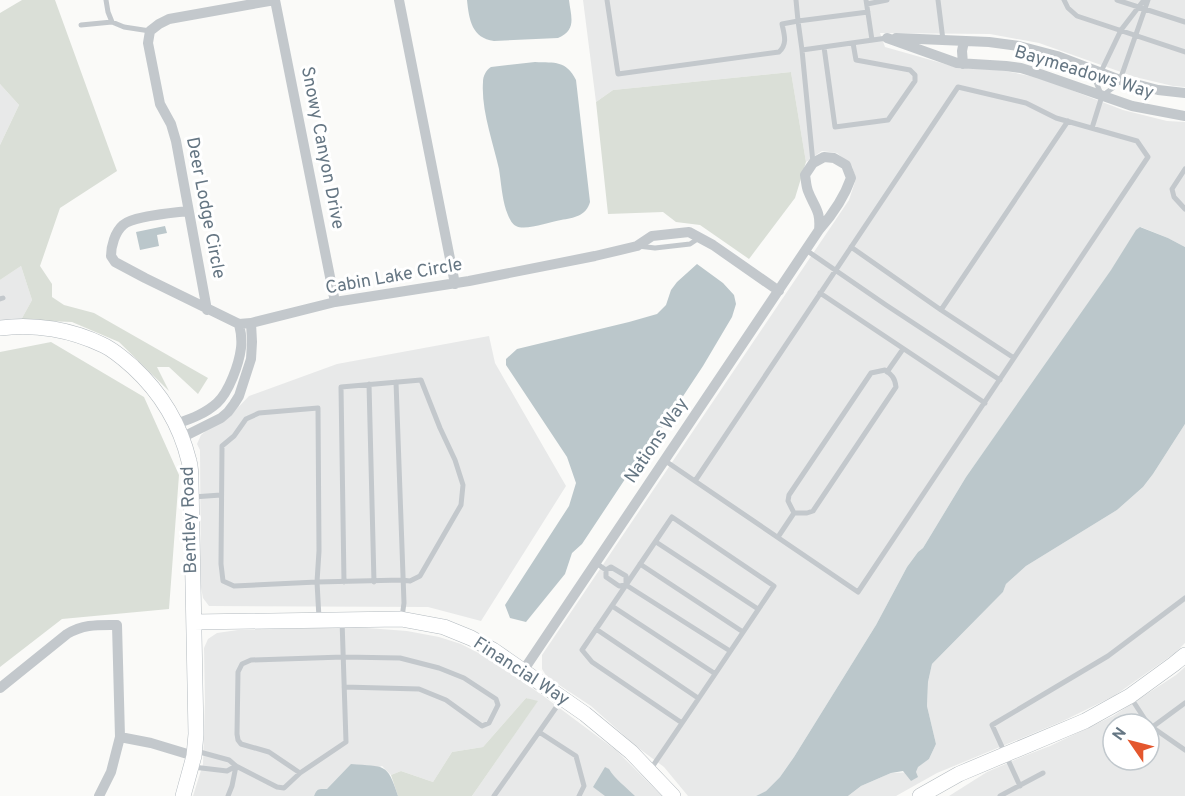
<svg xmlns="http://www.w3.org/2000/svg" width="1185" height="796" font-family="Overpass,sans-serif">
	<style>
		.built { fill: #e8e9e9; fill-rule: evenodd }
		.green { fill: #dadfd7 }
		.water { fill: #bbc7cb }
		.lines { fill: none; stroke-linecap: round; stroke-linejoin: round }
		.secondary-casing { stroke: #b3babf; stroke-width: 16 }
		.lane { stroke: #c3c8cc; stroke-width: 5 }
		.street { stroke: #c3c8cc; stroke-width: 10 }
		.secondary { stroke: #fff; stroke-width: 15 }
		.labels { text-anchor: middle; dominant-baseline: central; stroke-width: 6; stroke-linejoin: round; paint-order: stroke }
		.street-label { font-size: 18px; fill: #657683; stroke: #fff }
	</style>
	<rect width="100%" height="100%" fill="#fafaf8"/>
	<path class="built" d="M583 0H1185V87L1173 86 1135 77 1039 43 990 34 880 33 885 47 959 68 1000 70 1040 78 1123 110 1167 121 1185 122V247L1168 238 1141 227 1061 343 966 477 923 548 918 552 907 567 876 625 794 757 780 777 766 791 756 796H688L664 767 637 747 591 706 547 677 542 669V655L849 200 856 179 852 166 837 153 822 151 806 162 791 72 613 90 596 102Z
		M0 84 19 105 0 145Z
		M21 266 32 300 21 320 0 322V280Z
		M489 336 495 363 566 486 481 621 428 607 209 606 203 598 201 587 200 450 197 444 201 435 207 430 229 417 249 396 337 364Z
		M1185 424V643L1175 653 1114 696 1063 721 937 773 896 796H848L861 786 891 773 916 772 917 767 929 759 936 744 927 706 928 682 932 664 1003 592 1006 584 1026 566 1117 510 1143 487 1153 474Z
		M354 627 407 631 439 637 461 644 488 658 542 695 617 751 662 796H472L537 702 526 698 483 747 452 752 433 782 401 771 391 775 382 766 327 789 317 790 314 796H193L203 764 205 702 204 648 208 639 217 633 238 630Z
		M1185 667V796H949L987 772 1024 756 1050 746 1113 716 1176 675ZM1113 724H1149V760H1113Z"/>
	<path class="green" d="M22 0H55L117 171 60 208 40 266 52 284V297L64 305 94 313 208 378 198 394 169 367H157L169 391 119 342 72 322 21 320 32 300 21 266 0 280V145L19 105 0 84V13Z
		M791 72 806 162 795 198 749 259 700 225 676 222 663 212 608 214 596 102 613 90Z
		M51 342 144 397 179 475 169 609 62 619 0 667V352Z
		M526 698 538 701 472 796H398L391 775 401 771 433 782 452 752 483 747Z"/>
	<path class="water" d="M467 0H569C571 17 577 30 558 38L494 41C472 38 469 20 467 0Z
		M535 62C555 63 566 60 576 80L590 202C586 216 574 218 561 220 550 222 525 231 516 226 511 224 508 215 506 210 502 197 501 182 499 169 493 142 481 110 483 82 483 76 486 70 491 67Z
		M165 226 167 233 157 235 159 246 140 250 136 232Z
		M1140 227 1168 238 1185 247V424L1153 474 1143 487 1117 510 1026 566 1006 584 1003 592 932 664 928 682 927 706 936 744 929 759 918 767 916 772 918 777 911 781 903 771 891 773 861 786 848 796H756L766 791 780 777 794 757 876 625 907 567 918 552 923 548 966 477 1111 270 1136 230Z
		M697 264 723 283 734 295 736 304 732 317 703 366 662 428 639 458 582 544 572 553 565 574 526 622 510 618 505 605 569 506 576 483 567 457 506 365V359L517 349 629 322 657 314 666 305 671 290 677 282Z
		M351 764C385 767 387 762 398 796H314C317 788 319 789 327 789Z
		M605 767 609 769C614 778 627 788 635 796H605L593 787Z"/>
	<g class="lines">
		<defs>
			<path id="secondary" d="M0 328C35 323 72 330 103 345 114 350 124 359 133 367 160 392 180 424 189 461 191 468 191 476 191 483L196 734 194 756 183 796
				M194 622 401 619 444 627 471 638 493 650 585 714 631 752 673 796
				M920 796 959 774 1085 721 1130 696 1174 664 1185 655"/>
		</defs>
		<use href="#secondary" class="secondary-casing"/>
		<path class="lane" d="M106 0 108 12 112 22 124 27 150 31
			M607 0 618 74 779 52C788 44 784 34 782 24L798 21 796 0
			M866 0 872 40
			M938 0 943 40
			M1064 0 1068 8 1077 16 1185 52
			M1117 0 1185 22
			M867 4 887 0
			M81 25 112 22
			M824 47 835 127 888 120 915 81V75L910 70 856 60 853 43
			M802 50 798 21 868 12
			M1101 94 1096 82 1121 30 1144 0
			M1092 128 1102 96 1114 87 1120 80 1148 0
			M813 163 802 50 887 38
			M1185 169 1172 189 1174 197 1185 209
			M638 246 655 248 690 244 699 238
			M851 247 941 310
			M806 250 886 305 1000 380
			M820 293 985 403
			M0 299 3 298
			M1014 358 941 310 1068 121
			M887 372 903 349
			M396 382 404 603 402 617
			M369 384 374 582
			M664 460 858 592 1148 157 1137 141 1056 118 1026 103 958 87 695 481
			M193 497 221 495
			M778 537 794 513 788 501 789 495 871 373 885 370C892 375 895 378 896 387L813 511 807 513H794
			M656 542 758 609
			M596 563 606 570 611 567 626 576V583
			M640 564 743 632
			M606 570V577L619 586 626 585 730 651
			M612 606 714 673
			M319 618 317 582 234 586 223 581 221 564 222 446 234 436 246 419 259 413 318 408 319 551 317 582 402 580 410 581 420 576 461 505 463 485 455 460 440 428 421 380 341 387 344 582
			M342 620 346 742 300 773 269 752 241 744 238 740 237 734 238 672 242 664 251 660 343 657 400 658 439 668 464 678 496 699 498 705 489 723 482 726 446 700 419 689 344 687
			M596 629 698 698
			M1131 698 1148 724
			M1149 725 1185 750
			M1151 728 1185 703
			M539 732 562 699
			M193 767 227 771 236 766 229 760 196 751
			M650 770C692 709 733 647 774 586L672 517 582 650 592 662 682 723
			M1020 786 992 725 1108 656 1185 598
			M228 796 232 786 236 766 277 787 284 788 300 773
			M494 796 539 732 576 756 584 786 579 796
			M1000 796 1043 773"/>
		<path class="street" d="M275 0 335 302
			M399 0 455 284
			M887 38 957 63 1006 66 1021 68 1040 74 1132 106 1185 116
			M896 38 989 42 1019 46 1057 56 1120 80 1158 90 1185 93
			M963 64 962 51 964 41
			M188 211C173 213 133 216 123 225 115 232 111 246 111 256L115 262 145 278 239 324 251 323 335 302 469 281 595 256 637 246 652 236 689 232 713 245 779 291
			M207 310 176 141 171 124 160 104 148 43 150 31 159 24 169 19 275 0
			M176 424C190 419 205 414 217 403 229 392 239 364 241 348 242 340 241 332 239 324
			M181 438 221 418 228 412 234 404 239 396 251 359 252 342 251 323
			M523 671 819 230C833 214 844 198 851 178L846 165 834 158 824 157 813 163 805 175C806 180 806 186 808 191 814 207 821 210 819 230
			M0 688 67 634C84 624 97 625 117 625L120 737 111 772 99 796
			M120 737 151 743 194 756"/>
		<use href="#secondary" class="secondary"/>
	</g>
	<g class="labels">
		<g class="street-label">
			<text transform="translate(1084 73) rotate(17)">Baymeadows Way</text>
			<text transform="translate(322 148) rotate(79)">Snowy Canyon Drive</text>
			<text transform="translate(205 208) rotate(79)">Deer Lodge Circle</text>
			<text transform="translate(394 277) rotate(-10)">Cabin Lake Circle</text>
			<text transform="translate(657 441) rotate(-56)">Nations Way</text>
			<text transform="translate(190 520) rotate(-92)">Bentley Road</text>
			<text transform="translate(521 672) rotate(33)">Financial Way</text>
		</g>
	</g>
	<g transform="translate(1131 742) rotate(305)"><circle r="28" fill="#ffffff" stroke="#c1c8cd" stroke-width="1.5"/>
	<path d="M0-4.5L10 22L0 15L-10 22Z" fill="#e4572e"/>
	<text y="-9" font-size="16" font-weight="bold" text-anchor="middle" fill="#657683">N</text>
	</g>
</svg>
